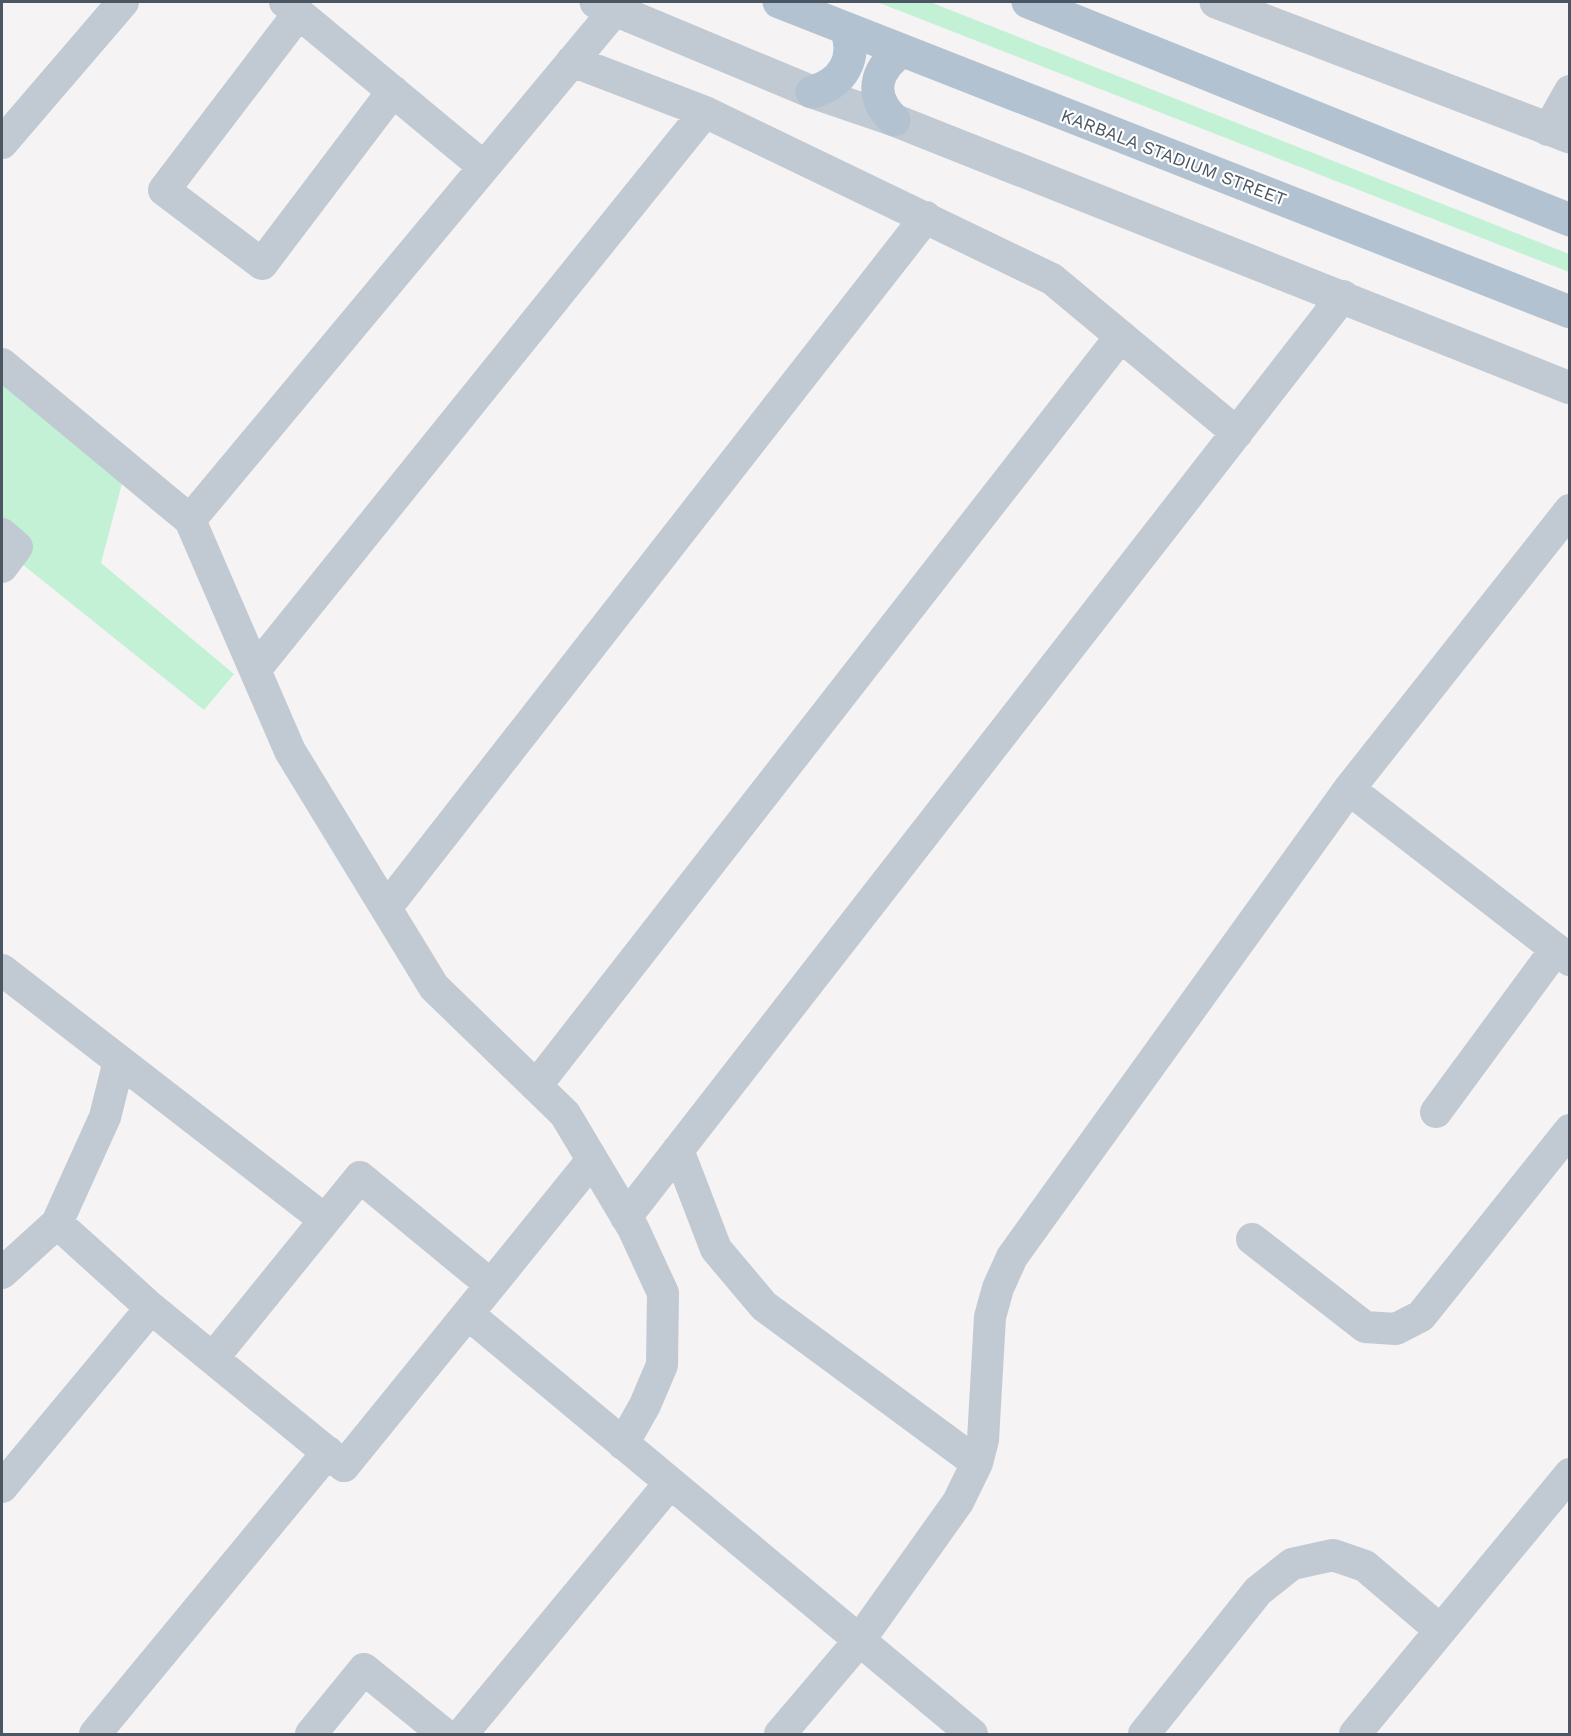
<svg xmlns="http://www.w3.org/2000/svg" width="1571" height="1736" font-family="'Work Sans',sans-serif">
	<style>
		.green { fill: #c3f1d5 }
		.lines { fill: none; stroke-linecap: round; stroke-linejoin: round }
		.minor { stroke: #c1cad2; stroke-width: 32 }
		.tertiary { stroke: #c1cad2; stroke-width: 33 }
		.primary { stroke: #b3c2d1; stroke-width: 33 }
		.labels { text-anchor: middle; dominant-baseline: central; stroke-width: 4.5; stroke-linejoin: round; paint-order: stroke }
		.street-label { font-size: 18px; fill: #4a5661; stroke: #fff }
	</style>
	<rect width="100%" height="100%" fill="#f5f3f3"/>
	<path class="green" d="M877 2H930L1569 254V272Z
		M2 373 125 472 101 563 234 674 204 710 2 548Z"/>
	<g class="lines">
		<path class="minor" d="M285 2 484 167
			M299 13 164 190 262 264 393 91
			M572 61 705 112 1052 279 1237 433
			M1548 130 1570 91
			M2 143 123 2
			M2 364 190 520 290 751 434 987 565 1114 633 1228 663 1293 662 1365 645 1405 623 1444
			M190 520 615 10
			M2 534 17 547 2 567
			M255 670 705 112
			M1349 789 1570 960
			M386 908 926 217
			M2 970 325 1220
			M536 1086 1121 336
			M1436 1112 1556 949
			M678 1150 716 1249 764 1306 977 1463
			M626 1217 1343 296
			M57 1223 151 1308 344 1466 491 1285 360 1177 213 1358
			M1252 1239 1365 1327 1396 1329 1421 1316 1570 1130
			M2 1273 57 1223 105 1117 119 1061
			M491 1285 592 1160
			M468 1314 972 1734
			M2 1487 151 1308
			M95 1734 328 1452
			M311 1734 364 1669 444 1734
			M462 1734 670 1483
			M780 1734 859 1641 958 1502 977 1463 983 1440 990 1317 998 1288 1012 1257 1349 789 1570 510
			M1144 1734 1258 1591 1292 1564 1333 1555 1365 1566 1440 1630
			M1355 1734 1570 1474"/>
		<path class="tertiary" d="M596 2 812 92 894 120 1570 388
			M1216 2 1570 137"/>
		<path class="primary" d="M779 2 1570 312
			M1028 2 1570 220
			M812 92C842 84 858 59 846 29
			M894 120C869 96 874 70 902 51"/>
	</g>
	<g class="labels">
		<g class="street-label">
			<text transform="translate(1174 157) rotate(21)">KARBALA STADIUM STREET</text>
		</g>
	</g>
	<rect width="1571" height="1736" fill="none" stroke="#4a5661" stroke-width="6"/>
</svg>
